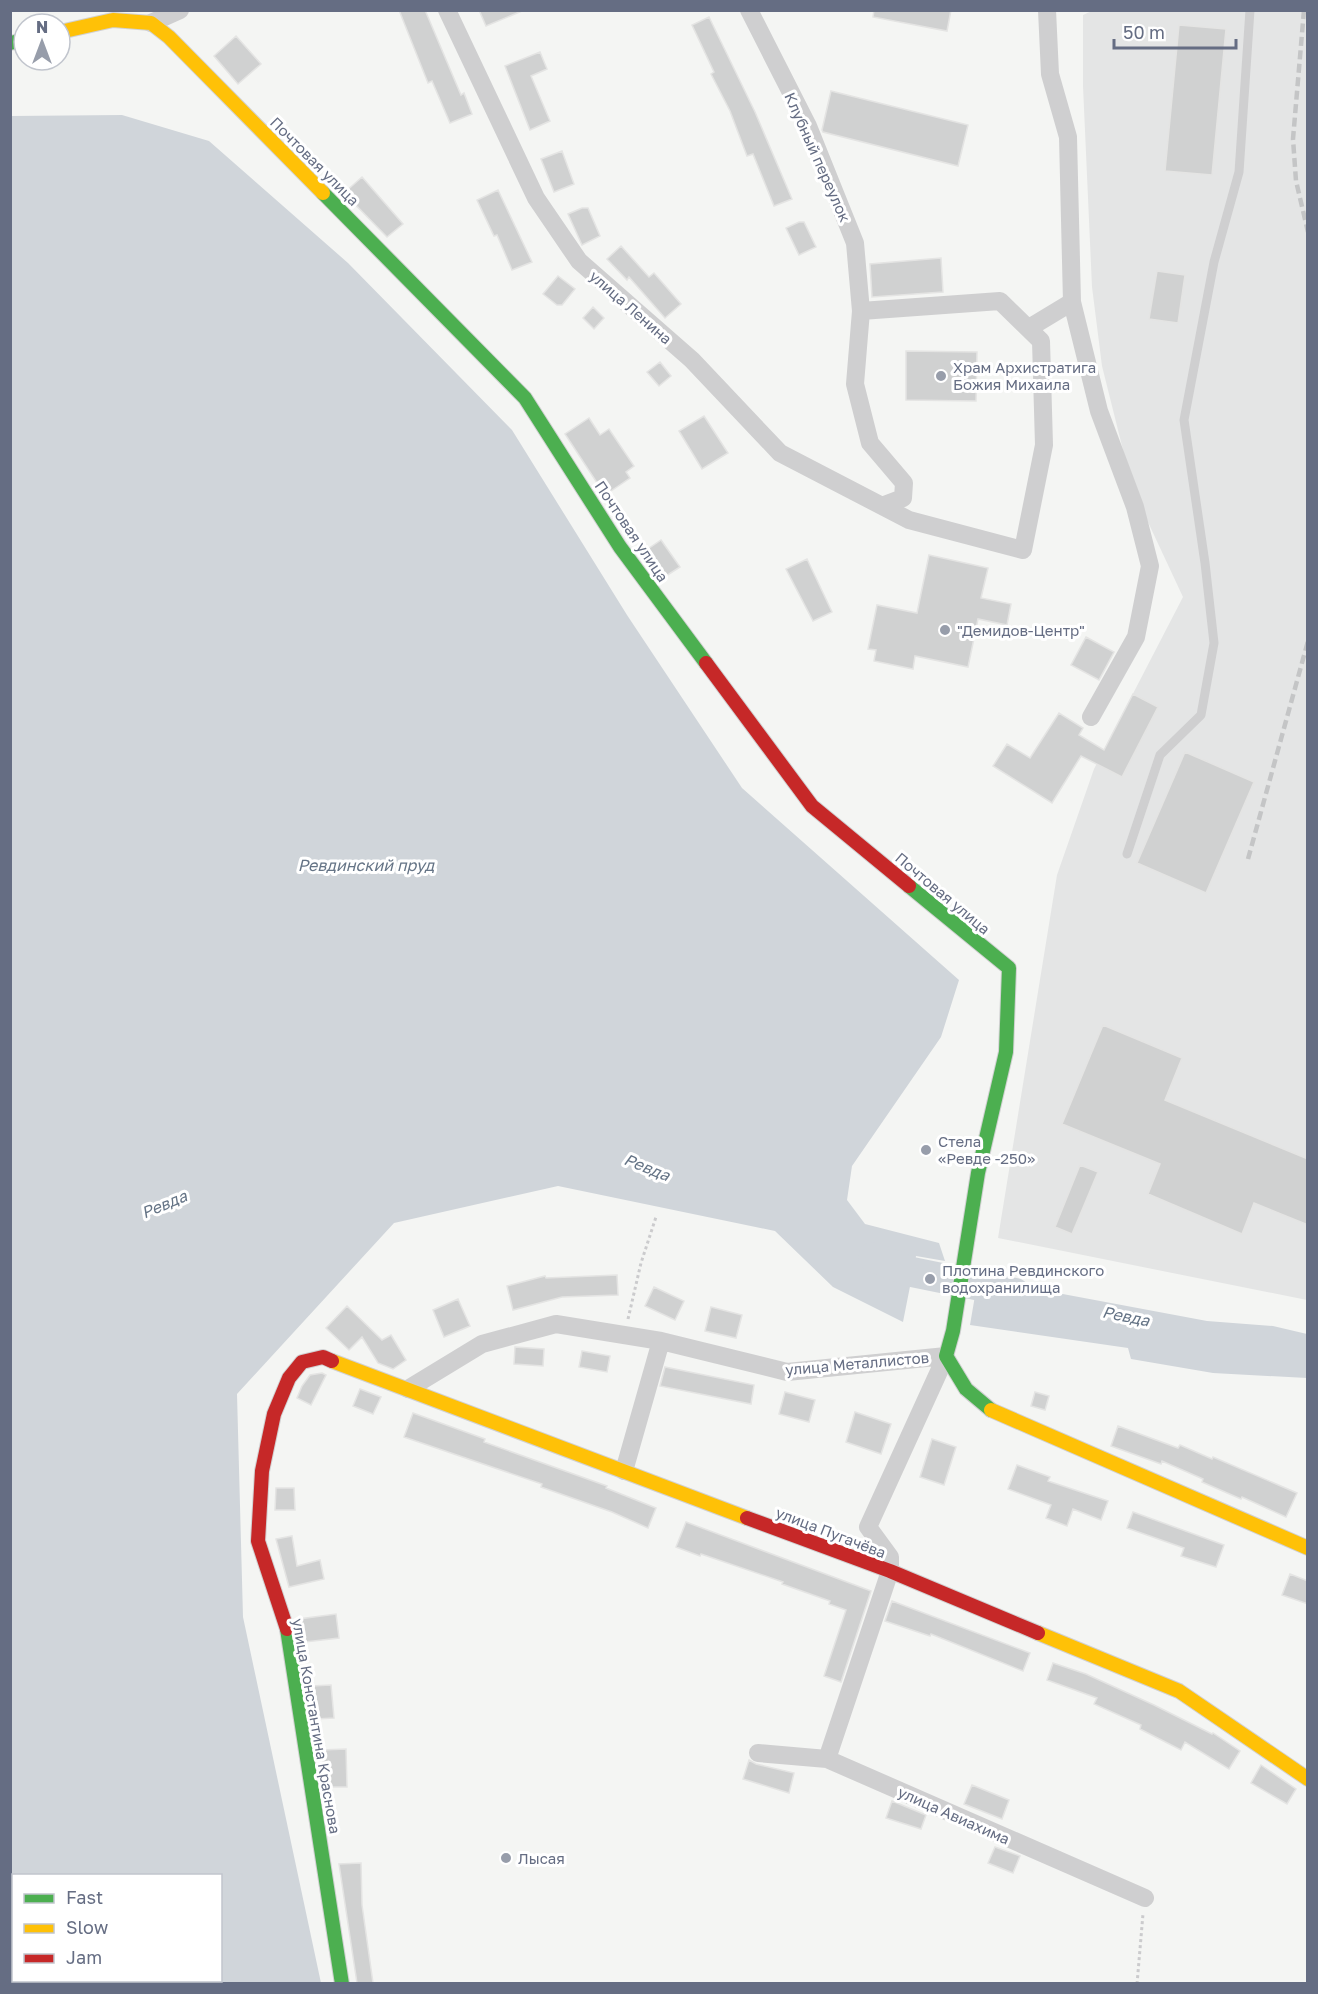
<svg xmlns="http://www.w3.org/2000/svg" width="1318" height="1994" font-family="'Golos Text',sans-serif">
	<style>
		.built { fill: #e4e5e5 }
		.water { fill: #d0d5da; fill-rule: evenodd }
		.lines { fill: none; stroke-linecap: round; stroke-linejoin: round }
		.river { stroke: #d0d5da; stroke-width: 30 }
		.building { fill: #d0d1d1; stroke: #e4e4e3; stroke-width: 1.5 }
		.fast-casing { stroke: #d1d1d2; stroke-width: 16 }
		.slow-casing { stroke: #d1d1d2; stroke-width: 16 }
		.jam-casing { stroke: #d1d1d2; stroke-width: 16 }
		.path { stroke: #cbcbcd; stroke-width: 3; stroke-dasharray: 3 3; stroke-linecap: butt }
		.lane { stroke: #cfcfd0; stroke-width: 9 }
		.street { stroke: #cfcfd0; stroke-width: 18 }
		.fast { stroke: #4caf50; stroke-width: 14 }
		.slow { stroke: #ffc107; stroke-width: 14 }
		.jam { stroke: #c62828; stroke-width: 14 }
		.rail { stroke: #c4c5c6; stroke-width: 4.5; stroke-dasharray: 9 4.5; stroke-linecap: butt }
		.poi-dot { fill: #979daa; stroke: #fff; stroke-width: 2 }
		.labels { text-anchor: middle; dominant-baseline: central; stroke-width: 6; stroke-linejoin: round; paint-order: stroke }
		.street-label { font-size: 15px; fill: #656d83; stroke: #fff }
		.poi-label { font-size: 15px; fill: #656d83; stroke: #fff; text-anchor: start }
		.water-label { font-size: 16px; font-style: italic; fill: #657486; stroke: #fff }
	</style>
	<rect width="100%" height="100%" fill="#f4f5f3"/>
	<path class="built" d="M1094 10 1307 11V1300L998 1238 1057 875 1094 769 1183 597 1133 490 1102 366 1092 287 1083 86V15Z"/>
	<path class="water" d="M122 115 209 141 348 263 512 430 627 615 742 788 959 980 941 1037 852 1166 847 1200 865 1224 939 1243 945 1261 916 1256 903 1322 833 1287 775 1231 558 1186 394 1223 237 1394 243 1617 321 1983H11V116ZM14 1876H220V1980H14Z
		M978 1278 1207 1321 1273 1326 1307 1334V1378L1213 1373 1131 1359 1128 1348 970 1325Z"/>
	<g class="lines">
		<path class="river" d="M873 1257 912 1272 1015 1293"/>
	</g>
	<path class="building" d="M399 10H425L461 95 464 93 472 114 450 123 432 81 428 83Z
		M479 10H522V11L486 26Z
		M874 10H951L947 31 873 17Z
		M709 17 755 112 792 199 774 206 753 154 747 156 730 111 711 74 714 72 692 25Z
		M1179 25 1226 29 1212 175 1165 171Z
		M236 36 261 64 238 84 214 56Z
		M540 52 547 69 531 76 550 121 530 130 505 66Z
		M831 91 968 125 958 166 823 132 822 130Z
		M562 151 574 184 554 192 541 159Z
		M362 177 403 224 387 237 344 193Z
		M498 190 532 262 512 270 497 235 494 236 477 200Z
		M582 208H588L600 236 582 245 568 214Z
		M799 222H804L816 247 799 255 786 228Z
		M621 246 649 277 654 273 681 304 665 318 629 277 627 280 607 259Z
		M941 258 943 292 872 297 870 264Z
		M1157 271 1185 275 1178 323 1149 319Z
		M558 276 575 289 562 305H557L543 294Z
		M593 307 604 318 594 329 583 318Z
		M906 351 977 352 976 401 906 400Z
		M660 362 671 376 659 386 647 372Z
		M704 416 728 453 702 469 679 431Z
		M589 418 600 435 609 429 634 466 626 472 630 478 605 495 565 434Z
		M661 540 680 567 663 578 645 551Z
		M929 555 988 568 981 598 1011 604 1007 625 978 619 968 667 915 656 913 669 874 661 876 650 868 649 877 605 917 613Z
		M807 559 832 612 813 621 786 569Z
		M1086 637 1114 652 1099 680 1071 665Z
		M1133 694 1158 707 1122 777 1081 756 1052 803 993 766 1007 744 1030 758 1059 713 1083 728 1079 735 1104 750Z
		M1185 752 1254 782 1206 893 1137 863Z
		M1103 1025 1182 1058 1165 1100 1308 1159V1225L1254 1203 1242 1234 1148 1194 1160 1164 1062 1124Z
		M1080 1165 1098 1172 1072 1234 1055 1227Z
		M617 1275 618 1295 562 1297 513 1310 507 1286 545 1276 546 1278Z
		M654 1287 684 1301 675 1320 645 1306Z
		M458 1299 470 1326 444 1337 433 1310Z
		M347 1306 382 1340 391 1335 406 1360 393 1369 378 1363 362 1337 349 1350 326 1328Z
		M711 1307 742 1315 736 1338 705 1331Z
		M515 1347 544 1349 543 1366 514 1364Z
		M582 1351 610 1356 607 1372 579 1367Z
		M665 1367 754 1385 751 1404 660 1386Z
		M322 1373 326 1375 311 1405 297 1398 302 1386 310 1375Z
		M360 1389 381 1397 373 1414 353 1406Z
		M785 1392 815 1400 809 1422 779 1414Z
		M1035 1392 1049 1396 1045 1410 1031 1406Z
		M855 1412 891 1424 881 1454 846 1442Z
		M413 1413 485 1439 484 1442 607 1486 606 1488 656 1508 648 1528 612 1512 541 1487 542 1484 404 1437Z
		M1118 1426 1178 1448 1180 1445 1212 1459 1213 1457 1297 1493 1286 1517 1242 1497 1241 1499 1202 1482 1203 1479 1162 1461 1161 1464 1111 1446Z
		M932 1439 956 1447 944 1485 920 1477Z
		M1017 1465 1050 1477 1048 1481 1108 1501 1101 1520 1073 1509 1067 1526 1046 1518 1051 1505 1008 1489Z
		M276 1488H294L295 1510H275Z
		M1133 1512 1224 1545 1216 1567 1181 1556 1184 1548 1127 1528Z
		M686 1522 871 1591 841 1682 824 1676 846 1610 829 1604 830 1601 782 1584 783 1582 701 1554 700 1556 676 1547Z
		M292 1536 297 1566 320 1560 324 1579 289 1587 276 1539Z
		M1290 1574 1308 1581V1604L1282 1595Z
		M892 1601 1030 1653 1023 1671 931 1634 930 1636 885 1621Z
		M336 1614 339 1638 305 1642 299 1619Z
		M1053 1663 1086 1674 1154 1705 1212 1734 1213 1733 1240 1751 1229 1769 1185 1742 1181 1750 1140 1729 1141 1725 1094 1704 1097 1698 1047 1680Z
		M331 1685 334 1718 316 1719 311 1686Z
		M346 1749 347 1787H327L321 1750Z
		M749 1760 756 1764 794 1773 789 1793 743 1779Z
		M1261 1765 1296 1789 1287 1804 1251 1783Z
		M972 1785 1009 1800 1002 1819 964 1804Z
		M892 1801 926 1815 921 1829 886 1818Z
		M995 1847 1020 1856 1013 1873 988 1863Z
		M361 1863 362 1905 373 1983H357L339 1864Z"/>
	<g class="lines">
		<defs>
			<path id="fast" d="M10 43 24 40
				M323 193 525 398 620 547 706 663
				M909 886 1009 968 1006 1052 978 1173 953 1331 946 1356 966 1389 991 1410
				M287 1629 342 1984"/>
			<path id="slow" d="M60 32 113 20 151 23 169 37 323 193
				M332 1361 747 1518
				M991 1410 1308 1548
				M1038 1633 1179 1691 1308 1779"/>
			<path id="jam" d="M706 663 812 806 909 886
				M747 1518 890 1571 1038 1633
				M287 1629 258 1541 262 1471 274 1414 289 1378 302 1362 323 1357 332 1361"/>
		</defs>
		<use href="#fast" class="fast-casing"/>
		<use href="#slow" class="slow-casing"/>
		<use href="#jam" class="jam-casing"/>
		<path class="path" d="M628 1319 641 1263 656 1217
			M1137 1984 1143 1914"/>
		<path class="lane" d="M1127 854 1160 755 1201 715 1214 643 1205 563 1184 420 1214 262 1239 172 1250 10"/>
		<path class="street" d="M447 10 536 198 579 261 692 360 780 453 909 520 1023 550 1044 445 1041 341 1000 301 861 311
			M749 10 808 126 855 243 861 311 855 384 870 443 904 483 903 498 882 506
			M1047 10 1050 74 1068 137 1072 302 1099 411 1135 507 1150 566 1136 637 1091 717
			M151 23 180 10
			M1029 328 1072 302
			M408 1389 482 1344 556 1324 661 1341 787 1372 946 1356 868 1527 890 1557V1571L827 1759
			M624 1471 661 1341
			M758 1753 827 1759 1145 1898"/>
		<use href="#fast" class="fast"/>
		<use href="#slow" class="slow"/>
		<use href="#jam" class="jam"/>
		<path class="rail" d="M1304 10 1293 139 1296 181 1308 232
			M1248 859 1308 641"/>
	</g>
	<g class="poi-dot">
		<circle cx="941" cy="376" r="6"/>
		<circle cx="945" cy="630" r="6"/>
		<circle cx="926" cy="1150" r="6"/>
		<circle cx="930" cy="1279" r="6"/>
		<circle cx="506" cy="1858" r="6"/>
	</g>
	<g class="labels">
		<g class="street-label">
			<text transform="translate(818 157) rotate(66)">Клубный переулок</text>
			<text transform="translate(315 161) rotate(45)">Почтовая улица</text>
			<text transform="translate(631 307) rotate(41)">улица Ленина</text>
			<text transform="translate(632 531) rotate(56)">Почтовая улица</text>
			<text transform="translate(943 893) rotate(40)">Почтовая улица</text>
			<text transform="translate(857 1363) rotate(-5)">улица Металлистов</text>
			<text transform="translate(831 1532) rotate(21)">улица Пугачёва</text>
			<text transform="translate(317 1726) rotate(80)">улица Константина Краснова</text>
			<text transform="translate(954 1815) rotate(24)">улица Авиахима</text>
		</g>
		<g class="poi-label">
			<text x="953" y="367">Храм Архистратига<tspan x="953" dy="17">Божия Михаила</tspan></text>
			<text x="957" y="630">"Демидов-Центр"</text>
			<text x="938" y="1141">Стела<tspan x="938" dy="17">«Ревде -250»</tspan></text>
			<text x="942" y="1270">Плотина Ревдинского<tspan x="942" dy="17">водохранилища</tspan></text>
			<text x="518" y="1858">Лысая</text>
		</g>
		<g class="water-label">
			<text x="366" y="865">Ревдинский пруд</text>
			<text transform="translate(647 1167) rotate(22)">Ревда</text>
			<text transform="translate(164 1204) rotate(-23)">Ревда</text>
			<text transform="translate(1126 1316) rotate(11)">Ревда</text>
		</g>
	</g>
	<rect width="1318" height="1994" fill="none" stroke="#656d83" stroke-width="24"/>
	<rect x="12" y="1874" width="210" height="108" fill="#ffffff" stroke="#c1c5cd" stroke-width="1.5"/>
	<rect x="24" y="1894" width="30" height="9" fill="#4caf50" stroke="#c1c5cd" stroke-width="1.5"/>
	<text x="66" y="1904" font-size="18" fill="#656d83">Fast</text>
	<rect x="24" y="1924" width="30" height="9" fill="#ffc107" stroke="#c1c5cd" stroke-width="1.5"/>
	<text x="66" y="1934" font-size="18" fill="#656d83">Slow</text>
	<rect x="24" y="1954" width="30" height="9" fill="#c62828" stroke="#c1c5cd" stroke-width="1.5"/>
	<text x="66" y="1964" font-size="18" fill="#656d83">Jam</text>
	<g transform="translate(42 42)"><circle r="28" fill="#ffffff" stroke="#c1c5cd" stroke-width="1.5"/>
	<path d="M0-4.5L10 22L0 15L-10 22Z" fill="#979daa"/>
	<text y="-9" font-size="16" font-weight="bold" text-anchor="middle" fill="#656d83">N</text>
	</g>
	<path d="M1114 39v9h122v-9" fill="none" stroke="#656d83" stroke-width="3"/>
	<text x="1123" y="39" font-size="18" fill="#656d83" stroke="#ffffff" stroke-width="4.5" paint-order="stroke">50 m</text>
</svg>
